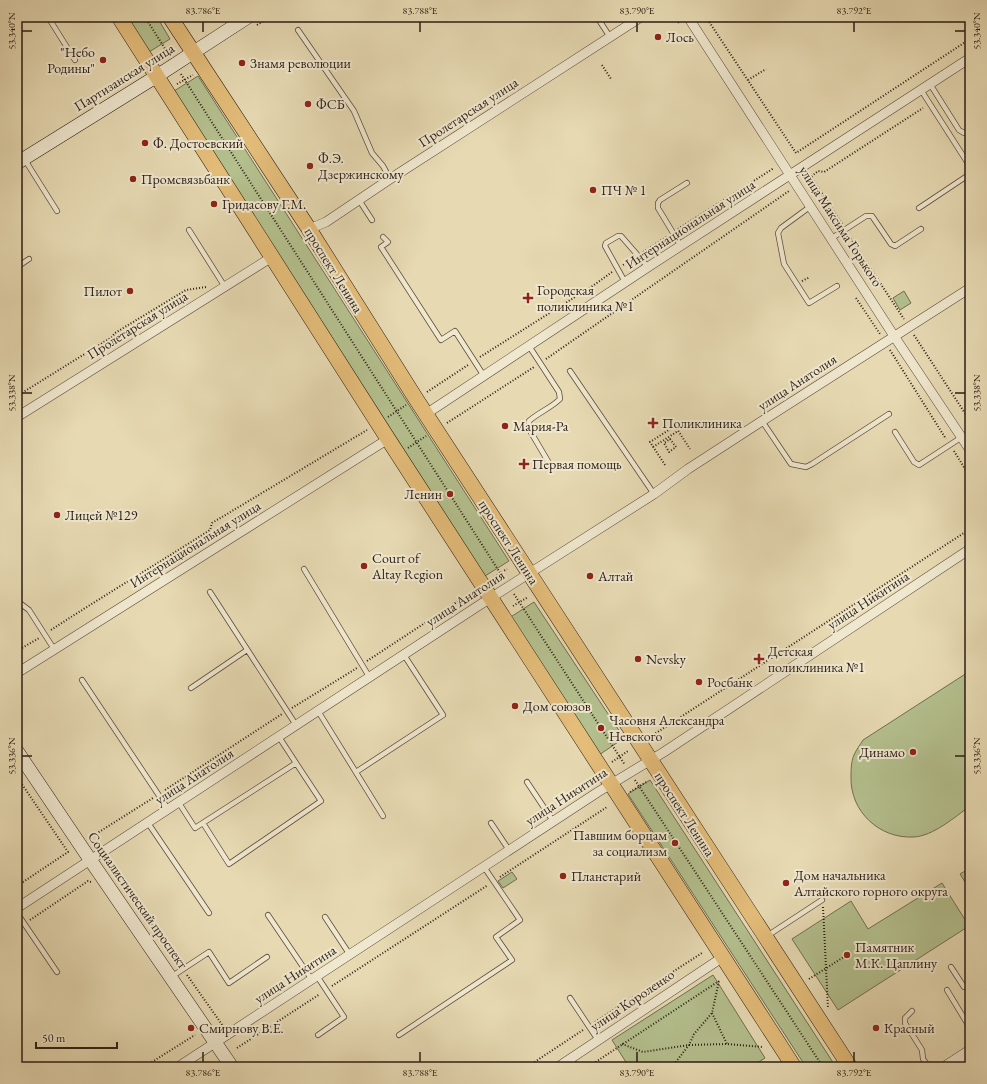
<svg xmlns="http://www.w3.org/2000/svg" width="987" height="1084" font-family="'EB Garamond',serif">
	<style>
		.green { fill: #b4c08e; stroke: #706e52 }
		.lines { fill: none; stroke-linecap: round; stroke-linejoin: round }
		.lane-casing { stroke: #5a4c3c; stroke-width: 6 }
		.street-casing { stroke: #5a4c3c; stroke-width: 10 }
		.secondary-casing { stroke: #2b1d15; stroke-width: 14 }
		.primary-casing { stroke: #2b1d15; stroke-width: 16 }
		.path { stroke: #2b1d15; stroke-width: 2; stroke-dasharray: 1 2; stroke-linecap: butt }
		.lane { stroke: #efe7ce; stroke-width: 4.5 }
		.street { stroke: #efe7ce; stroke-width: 9 }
		.secondary { stroke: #efe7ce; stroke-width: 13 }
		.primary { stroke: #e4bd7a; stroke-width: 15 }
		.ticks { fill: none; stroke: #2b1d15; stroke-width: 1.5 }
		.poi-dot { fill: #8f2418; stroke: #efe7ce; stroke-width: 1.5 }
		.labels { text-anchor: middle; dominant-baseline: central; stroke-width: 4; stroke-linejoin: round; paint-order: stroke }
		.poi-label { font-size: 14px; fill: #2b1d15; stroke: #efe7ce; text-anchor: start }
		.street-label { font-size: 14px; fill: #2b1d15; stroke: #efe7ce }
		.neatline { fill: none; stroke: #2b1d15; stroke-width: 1.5 }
		.ticks-label { font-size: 10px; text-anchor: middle; fill: #2b1d15 }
	</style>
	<rect width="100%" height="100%" fill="#e7dab3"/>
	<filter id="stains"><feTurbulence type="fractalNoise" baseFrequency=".005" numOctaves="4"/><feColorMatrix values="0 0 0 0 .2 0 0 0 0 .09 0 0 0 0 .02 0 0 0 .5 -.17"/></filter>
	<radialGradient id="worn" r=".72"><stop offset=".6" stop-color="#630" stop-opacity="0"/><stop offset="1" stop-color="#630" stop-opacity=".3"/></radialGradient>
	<path class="green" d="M127 17H157L170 39 149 52Z
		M198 76 509 561 485 576 174 91Z
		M904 291 911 303 900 310 893 298Z
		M534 602 624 738 599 755 509 618Z
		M970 671V806C955 817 933 836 914 837 879 839 850 811 851 777 851 770 851 762 854 755 856 750 860 745 863 740Z
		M650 780 836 1067H806L628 794Z
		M970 868V890L960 874Z
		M512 872 517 879 503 888 498 881Z
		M942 883 969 926 838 1010 792 939 851 901 868 929Z
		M713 975 765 1058 751 1067H629L612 1040Z"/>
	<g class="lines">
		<defs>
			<path id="lane" d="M48 17 75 60
				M597 17 610 37
				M298 30 354 111 372 153 383 166 390 179
				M930 84 959 130 964 133 970 132
				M921 90 969 165 970 170
				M25 160 57 211
				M359 200 372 220
				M811 206 781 228 778 233 784 264 809 303 837 286
				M919 208 967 176 970 171
				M189 230 225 287
				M383 237 388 242 381 247 441 340 455 331 484 376
				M832 238 866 216H872L891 244 895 246 921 229
				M681 246 658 208V203L660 200 687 183
				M17 267 29 259
				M625 282 605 246 606 243 618 236H621L648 267
				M529 346 559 392 560 399C551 408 539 412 529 421V429L549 463
				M570 371 654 494
				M762 421 791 464 806 467 812 464 889 414
				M895 432 914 462 919 465 962 437
				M304 569 370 678
				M210 592 296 725
				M17 601 29 610 54 649
				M82 680 168 809
				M191 688 247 650
				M318 711 383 816
				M356 772 443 715 404 655
				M527 782 553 821
				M179 803 195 828 296 763 279 737
				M148 823 209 913
				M203 823 229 864 321 801 296 763
				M491 823 509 850
				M17 913 57 972
				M268 915 312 980
				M325 917 350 955
				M767 936 822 900
				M951 967 964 987 970 986
				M317 976 344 1017 318 1035
				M171 977 209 952 229 983 267 957
				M947 990 970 1028
				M570 998 598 1040
				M912 1011 905 1018V1023L922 1050 923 1059 929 1067
				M399 1035 512 960 496 937 520 920 484 867
				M570 1058 576 1067
				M472 1067H474"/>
			<path id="street" d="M688 17 894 336 970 450
				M309 229 326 222 390 179 641 17
				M426 414 648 267 970 58
				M17 417 272 257
				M17 673 388 439
				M17 908 478 606 654 494 688 469 762 421 970 288
				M178 1067 598 792 664 752 970 549
				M558 1067 723 957"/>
			<path id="secondary" d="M17 163 157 76 248 17
				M17 751 91 861 232 1067
				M947 1067 970 1052"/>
			<path id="primary" d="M119 17 388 439 794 1067
				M170 17 309 229 416 399 850 1067"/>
		</defs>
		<use href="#lane" class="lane-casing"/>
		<use href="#street" class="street-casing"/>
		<use href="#secondary" class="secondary-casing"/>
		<use href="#primary" class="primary-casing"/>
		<path class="path" d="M145 17 169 55
			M675 17 679 23
			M706 17 796 153 970 39
			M257 25 270 17
			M602 65 611 79
			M181 74 504 579
			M748 80 766 69
			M177 84 193 75
			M842 224 811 177 818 171 824 172 923 108
			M678 229 774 168
			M849 236 904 319
			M643 252 668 236
			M623 265 633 259
			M802 281 810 277
			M856 298 880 334
			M914 335 970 421
			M890 350 946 439
			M480 357 594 285 612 272
			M546 359 789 191
			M427 392 468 365
			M17 396 112 337 115 333 186 290 206 287
			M388 417 406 405
			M447 423 534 367
			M670 439 676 447 669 452 664 443Z
			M653 447 678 431
			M408 448 426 436
			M954 451 970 477
			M665 465 650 442 675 426 690 449
			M494 577 507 569
			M514 594 625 765
			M513 606 528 597
			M51 630C103 596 157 564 210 530L212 523 367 430
			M17 651 39 638
			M367 661 469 594
			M292 708 357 668
			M653 735 970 529
			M612 762 628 751
			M17 777 68 852 17 886
			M635 780 823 1067
			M165 790 282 714
			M630 792 648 781
			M91 837 153 798
			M110 865 179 963
			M500 877 607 807
			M823 907 828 1008
			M30 920 88 881 91 882
			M187 975 223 1026
			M809 979 847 955
			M332 986 488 885
			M712 1013 727 1044
			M595 1022 702 953
			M622 1044 643 1052 689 1045 727 1044 763 1047
			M237 1048 320 994
			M144 1067 195 1035
			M209 1067 215 1064
			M527 1067 583 1030
			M588 1067 719 981
			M672 1067 689 1045 694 1034 712 1013 719 981"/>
		<use href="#lane" class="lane"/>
		<use href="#street" class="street"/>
		<use href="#secondary" class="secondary"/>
		<use href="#primary" class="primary"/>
	</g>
	<path class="ticks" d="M203 22V32M420 22V32M637 22V32M854 22V32M22 31H32M955 31H965M22 393H32M955 393H965M22 756H32M955 756H965M203 1052V1062M420 1052V1062M637 1052V1062M854 1052V1062"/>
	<g class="poi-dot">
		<circle cx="658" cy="37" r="4"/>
		<circle cx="103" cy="60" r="4"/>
		<circle cx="242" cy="63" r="4"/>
		<circle cx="308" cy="104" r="4"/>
		<circle cx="145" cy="143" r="4"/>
		<circle cx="310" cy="166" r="4"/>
		<circle cx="133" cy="179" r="4"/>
		<circle cx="593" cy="190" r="4"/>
		<circle cx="214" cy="204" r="4"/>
		<circle cx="130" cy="291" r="4"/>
		<path d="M526 292h4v4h4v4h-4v4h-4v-4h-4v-4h4z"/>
		<path d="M651 417h4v4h4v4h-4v4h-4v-4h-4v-4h4z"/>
		<circle cx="505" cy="426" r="4"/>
		<path d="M522 458h4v4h4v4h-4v4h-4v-4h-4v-4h4z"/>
		<circle cx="450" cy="494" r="4"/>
		<circle cx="57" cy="515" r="4"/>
		<circle cx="364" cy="566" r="4"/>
		<circle cx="590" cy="576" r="4"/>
		<circle cx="638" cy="659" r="4"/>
		<path d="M757 653h4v4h4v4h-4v4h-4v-4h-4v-4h4z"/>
		<circle cx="699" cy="682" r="4"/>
		<circle cx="515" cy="706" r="4"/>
		<circle cx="601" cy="728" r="4"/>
		<circle cx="913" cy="752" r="4"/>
		<circle cx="675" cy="843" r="4"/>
		<circle cx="563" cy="876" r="4"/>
		<circle cx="786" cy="883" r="4"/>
		<circle cx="847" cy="955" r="4"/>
		<circle cx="191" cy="1028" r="4"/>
		<circle cx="876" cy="1028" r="4"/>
	</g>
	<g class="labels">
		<g class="poi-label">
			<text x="666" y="37">Лось</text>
			<text x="95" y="52" text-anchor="end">"Небо<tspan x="95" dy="16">Родины"</tspan></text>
			<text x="250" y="63">Знамя революции</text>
			<text x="316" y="104">ФСБ</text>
			<text x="153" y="143">Ф. Достоевский</text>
			<text x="318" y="158">Ф.Э.<tspan x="318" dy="16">Дзержинскому</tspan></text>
			<text x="141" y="179">Промсвязьбанк</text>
			<text x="601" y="190">ПЧ № 1</text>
			<text x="222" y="204">Гридасову Г.М.</text>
			<text x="537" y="290">Городская<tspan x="537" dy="16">поликлиника №1</tspan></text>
			<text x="122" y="291" text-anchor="end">Пилот</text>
			<text x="662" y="423">Поликлиника</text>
			<text x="513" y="426">Мария-Ра</text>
			<text x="532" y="464">Первая помощь</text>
			<text x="442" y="494" text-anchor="end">Ленин</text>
			<text x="65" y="515">Лицей №129</text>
			<text x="372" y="558">Court of<tspan x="372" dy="16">Altay Region</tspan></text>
			<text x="598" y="576">Алтай</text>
			<text x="768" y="651">Детская<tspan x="768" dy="16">поликлиника №1</tspan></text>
			<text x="646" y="659">Nevsky</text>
			<text x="707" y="682">Росбанк</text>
			<text x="523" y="706">Дом союзов</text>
			<text x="609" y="720">Часовня Александра<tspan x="609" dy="16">Невского</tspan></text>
			<text x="905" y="752" text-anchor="end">Динамо</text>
			<text x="667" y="835" text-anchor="end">Павшим борцам<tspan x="667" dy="16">за социализм</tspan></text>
			<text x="794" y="875">Дом начальника<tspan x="794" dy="16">Алтайского горного округа</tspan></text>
			<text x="571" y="876">Планетарий</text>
			<text x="855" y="947">Памятник<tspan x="855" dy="16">М.К. Цаплину</tspan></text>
			<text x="199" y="1028">Смирнову В.Е.</text>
			<text x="884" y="1028">Красный</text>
		</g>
		<g class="street-label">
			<text transform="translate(124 77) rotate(-32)">Партизанская улица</text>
			<text transform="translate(468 112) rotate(-33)">Пролетарская улица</text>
			<text transform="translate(690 224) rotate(-33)">Интернациональная улица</text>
			<text transform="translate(841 226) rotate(57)">улица Максима Горького</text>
			<text transform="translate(334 270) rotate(58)">проспект Ленина</text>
			<text transform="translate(137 325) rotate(-32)">Пролетарская улица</text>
			<text transform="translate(797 382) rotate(-33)">улица Анатолия</text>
			<text transform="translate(509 542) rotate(57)">проспект Ленина</text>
			<text transform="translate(195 544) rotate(-32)">Интернациональная улица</text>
			<text transform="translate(465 598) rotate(-33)">улица Анатолия</text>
			<text transform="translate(868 600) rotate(-33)">улица Никитина</text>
			<text transform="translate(194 776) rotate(-33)">улица Анатолия</text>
			<text transform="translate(566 796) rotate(-33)">улица Никитина</text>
			<text transform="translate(685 814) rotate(57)">проспект Ленина</text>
			<text transform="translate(138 900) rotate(55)">Социалистический проспект</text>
			<text transform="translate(295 974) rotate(-33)">улица Никитина</text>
			<text transform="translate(632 1000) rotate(-34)">улица Короленко</text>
		</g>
	</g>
	<rect width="987" height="1084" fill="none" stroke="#e7dab3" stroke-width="44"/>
	<path d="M36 1042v6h81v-6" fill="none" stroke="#2b1d15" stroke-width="2"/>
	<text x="42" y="1042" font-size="12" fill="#2b1d15" stroke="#efe7ce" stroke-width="3" paint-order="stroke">50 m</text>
	<rect x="22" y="22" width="943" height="1040" class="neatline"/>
	<g class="ticks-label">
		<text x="203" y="14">83.786°E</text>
		<text x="420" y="14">83.788°E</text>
		<text x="637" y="14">83.790°E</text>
		<text x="854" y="14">83.792°E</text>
		<text transform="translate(11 31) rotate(-90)" y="4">53.340°N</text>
		<text transform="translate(976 31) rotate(-90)" y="4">53.340°N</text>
		<text transform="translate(11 393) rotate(-90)" y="4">53.338°N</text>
		<text transform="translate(976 393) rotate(-90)" y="4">53.338°N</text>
		<text transform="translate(11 756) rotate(-90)" y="4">53.336°N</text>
		<text transform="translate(976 756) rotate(-90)" y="4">53.336°N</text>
		<text x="203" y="1076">83.786°E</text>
		<text x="420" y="1076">83.788°E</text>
		<text x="637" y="1076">83.790°E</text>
		<text x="854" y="1076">83.792°E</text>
	</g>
	<rect width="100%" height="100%" filter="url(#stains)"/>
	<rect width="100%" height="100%" fill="url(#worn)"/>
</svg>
